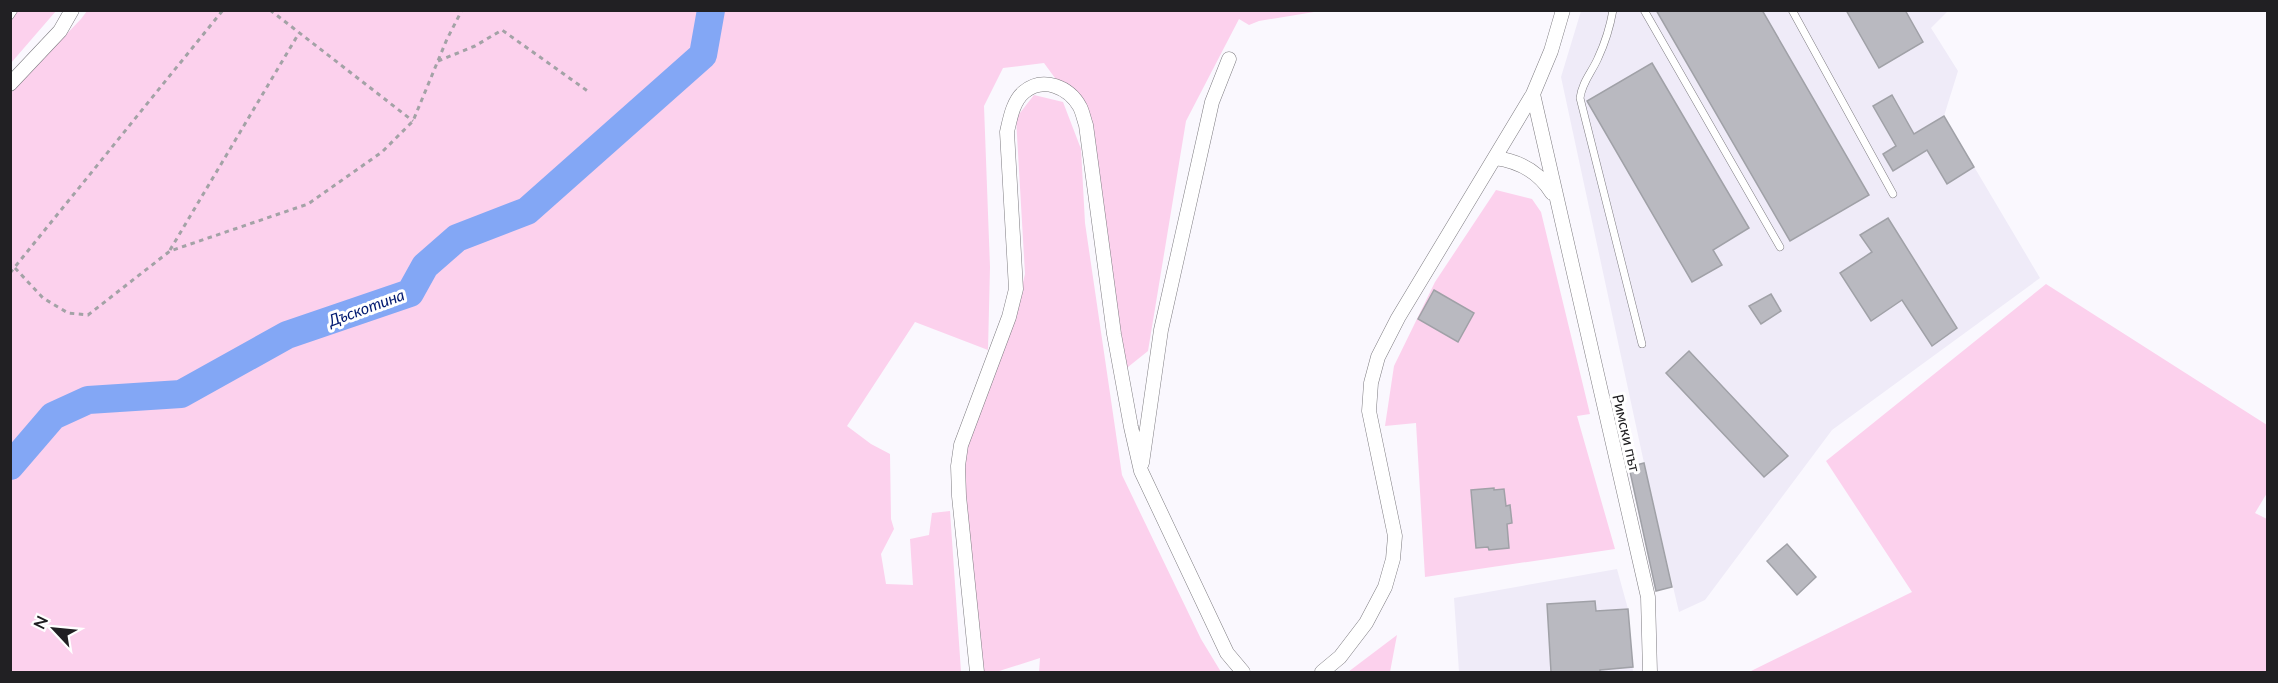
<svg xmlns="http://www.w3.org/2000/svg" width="2278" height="683" font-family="Lato,sans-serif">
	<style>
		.built { fill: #efebf8 }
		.green { fill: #fcd1ed }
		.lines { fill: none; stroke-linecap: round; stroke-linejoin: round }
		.river { stroke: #83a7f5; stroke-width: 28 }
		.building { fill: #b9b9c0; stroke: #a0a1a7; stroke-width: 1.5 }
		.lane-casing { stroke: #7e7c81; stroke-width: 8 }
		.street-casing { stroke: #7e7c81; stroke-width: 15 }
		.path { stroke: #a3a2a6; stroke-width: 3; stroke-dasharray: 4.5 4.5; stroke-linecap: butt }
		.lane { stroke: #fff; stroke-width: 7 }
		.street { stroke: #fff; stroke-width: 14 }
		.labels { text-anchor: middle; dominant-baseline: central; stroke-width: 6; stroke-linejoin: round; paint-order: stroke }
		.street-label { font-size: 15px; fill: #212023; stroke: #fff }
		.water-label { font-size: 16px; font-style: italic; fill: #021a71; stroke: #fff }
	</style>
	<rect width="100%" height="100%" fill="#faf8fe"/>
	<path class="built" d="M1581 11H1948L1931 28 1958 71 1944 116 2040 278 1832 430 1705 600 1679 612 1644 463 1561 77Z
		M1617 569 1628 609 1633 672H1459L1454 598Z"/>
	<path class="green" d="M11 11H56L11 63Z
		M87 11H1320L1259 21 1249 25 1239 19 1186 121 1148 351 1123 371 1082 115 1044 63 1003 68 984 106 990 267 988 350 915 322 847 426 871 444 890 454 891 519 894 529 881 554 886 584 913 585 910 539 929 535 932 513 950 511 961 672H11L10 93 81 19Z
		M1034 95 1063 102 1081 149 1085 223 1122 475 1201 639 1221 672H1039L1040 658 996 672H980L962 514 967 444 1011 330 1025 274 1016 118Z
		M1496 190 1532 199 1541 212 1590 414 1577 416 1615 549 1425 577 1416 423 1385 426 1394 366 1435 282Z
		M2046 284 2267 425V493L2255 513 2267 519V672H1749L1912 592 1826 461Z
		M1397 635 1390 672H1348Z"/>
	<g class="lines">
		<path class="river" d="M10 466 53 416 88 400 181 394 287 335 410 293 425 266 457 238 527 211 703 55 711 10"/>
	</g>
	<path class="building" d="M1656 10H1762L1869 195 1790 241Z
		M1846 10H1905L1923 42 1879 68Z
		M1652 63 1749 228 1713 250 1722 265 1692 282 1587 101Z
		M1892 95 1914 134 1944 116 1974 167 1947 184 1927 150 1893 171 1883 154 1896 146 1873 106Z
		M1888 218 1957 328 1932 346 1902 300 1871 321 1840 273 1872 252 1860 235Z
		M1434 290 1474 313 1458 342 1418 319Z
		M1771 294 1781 311 1761 324 1749 306Z
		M1689 351 1788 456 1764 477 1666 373Z
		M1644 463 1672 587 1656 591 1629 467Z
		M1494 488V490L1504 489 1506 506 1510 505 1512 523 1507 524 1509 548 1489 550 1488 547 1476 548 1471 490Z
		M1787 544 1816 577 1797 595 1767 561Z
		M1595 601 1596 611 1628 609 1633 667 1600 670V672H1551L1547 604Z"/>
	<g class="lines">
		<defs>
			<path id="lane" d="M1613 10C1610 27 1605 43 1598 58 1592 72 1582 82 1580 98L1642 344
				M1644 10 1780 247
				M1792 10 1893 194
				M10 16 14 10"/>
			<path id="street" d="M10 84 60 31 72 10
				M1533 94 1648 597 1650 672
				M1495 158C1519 161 1539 172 1552 193
				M1142 463 1161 330 1212 102 1229 59
				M977 672 959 496 958 466 961 445 1009 317 1016 289 1007 132C1010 119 1013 101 1024 92 1043 76 1069 87 1080 107 1083 113 1084 120 1086 125L1114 334 1131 427 1141 471 1227 653 1243 672
				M1322 672 1340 657 1366 623 1385 587 1393 559 1395 536 1369 411 1371 383 1378 357 1398 318 1533 94 1551 51 1563 10"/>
		</defs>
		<use href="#lane" class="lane-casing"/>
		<use href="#street" class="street-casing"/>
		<path class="path" d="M270 10 413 121
			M438 61 475 46 502 30 589 92
			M170 250 299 33
			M15 268 43 298 68 313 88 315 170 251 308 204 382 152 413 121 447 39 462 10
			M10 273 223 10"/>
		<use href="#lane" class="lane"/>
		<use href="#street" class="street"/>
	</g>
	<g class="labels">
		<g class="street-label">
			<text transform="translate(1627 433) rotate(77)">Римски път</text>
		</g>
		<g class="water-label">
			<text transform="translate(366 307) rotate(-20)">Дъскотина</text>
		</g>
	</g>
	<rect width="2278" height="683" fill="none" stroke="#212023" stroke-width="24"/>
	<g transform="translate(54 629) rotate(296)" stroke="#ffffff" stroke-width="4.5" paint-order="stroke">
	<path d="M0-4.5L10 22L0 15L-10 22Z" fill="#212023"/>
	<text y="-9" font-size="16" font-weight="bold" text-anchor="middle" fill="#212023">N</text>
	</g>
</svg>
